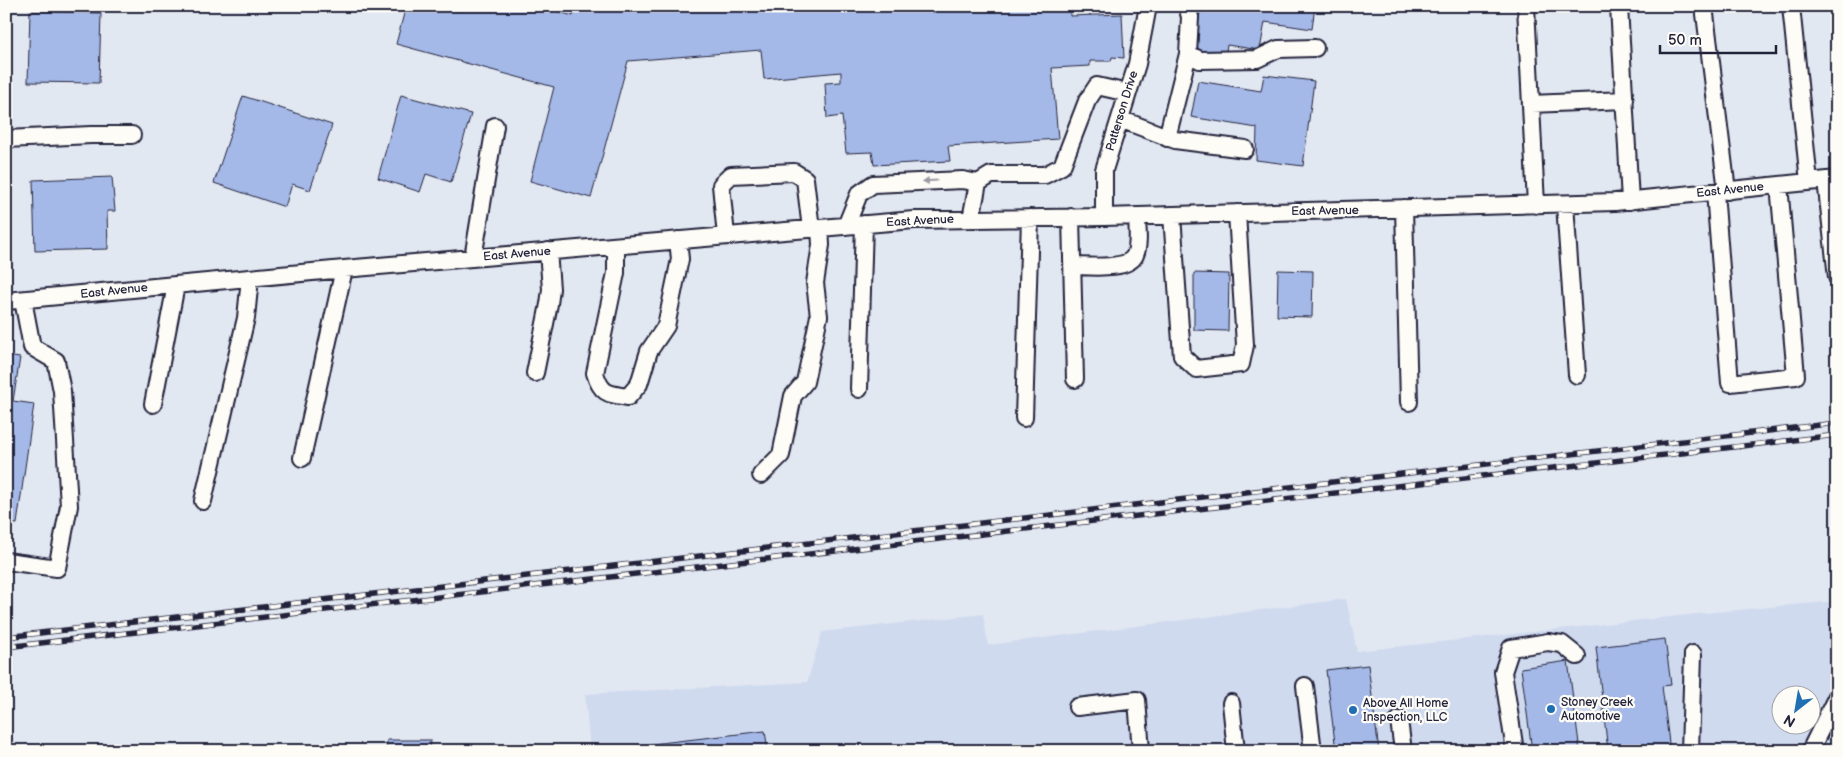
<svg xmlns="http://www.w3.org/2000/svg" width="1843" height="757" font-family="'Balsamiq Sans',sans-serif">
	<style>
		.built { fill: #cfdaef; fill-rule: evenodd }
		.building { fill: #a4b9e8; stroke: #22223b }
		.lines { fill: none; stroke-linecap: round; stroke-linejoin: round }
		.minor-casing { stroke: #22223b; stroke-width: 20 }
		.minor { stroke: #fdfcf7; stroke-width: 16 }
		.rail-casing { stroke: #22223b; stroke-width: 5.5 }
		.rail { stroke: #fdfcf7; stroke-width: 4; stroke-dasharray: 11; stroke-linecap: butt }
		.oneway { fill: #9a9aa2 }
		.poi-dot { fill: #1f6fb2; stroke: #fdfcf7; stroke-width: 2 }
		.labels { text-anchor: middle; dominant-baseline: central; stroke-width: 4.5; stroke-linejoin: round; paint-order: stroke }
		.street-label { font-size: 12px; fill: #22223b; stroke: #fdfcf7 }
		.poi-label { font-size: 12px; fill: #22223b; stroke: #fdfcf7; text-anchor: start }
	</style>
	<rect width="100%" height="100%" fill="#e2e8f2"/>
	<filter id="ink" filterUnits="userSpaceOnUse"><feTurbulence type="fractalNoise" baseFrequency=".02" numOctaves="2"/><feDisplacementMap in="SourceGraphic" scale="10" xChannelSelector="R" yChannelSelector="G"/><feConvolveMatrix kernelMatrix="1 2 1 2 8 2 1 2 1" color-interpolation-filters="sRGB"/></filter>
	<g filter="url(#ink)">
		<path class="built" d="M1346 599 1357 651 1715 612 1837 601V748L1836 751H590L585 694 807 682 822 632 983 614 988 645ZM1780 694H1810V724H1780Z"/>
		<path class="building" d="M406 6H438L458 11 459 6H540L573 16 576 6H1070V16L1122 14 1124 58 1112 57 1111 61H1090V66L1052 68 1058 139 948 146 950 161 874 165 872 152 846 153 842 116 827 118 825 83 841 82V72L764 79 761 50 628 61 591 198 530 181 554 87 396 44Z
			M1201 6H1315L1312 29 1265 22 1260 50 1227 45 1225 56 1194 51Z
			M30 11 101 13 99 83 28 82Z
			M1264 75 1314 81 1303 166 1256 160 1257 128 1191 117 1198 81 1261 91Z
			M401 95 471 114 451 182 426 174 420 192 378 178Z
			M243 96 332 125 310 190 292 184 285 207 214 183Z
			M112 177 115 211H107L108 249 35 251 33 180Z
			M1278 270 1313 271 1312 317 1277 316Z
			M1194 273 1229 274 1228 331 1194 330Z
			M6 356 20 358 13 401 34 404 17 524 6 523Z
			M1665 639 1671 685 1662 686 1670 751H1608L1596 647Z
			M1568 661 1580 751H1532L1521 668Z
			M1368 665 1379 751H1336L1326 670Z
			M765 731 768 751H608V749Z
			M387 740H431L430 751H386Z"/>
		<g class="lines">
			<defs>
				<path id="minor" d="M1187 6 1190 17 1188 54 1200 60 1257 59 1278 49 1315 48
					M1526 6 1536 205
					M1619 6 1630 201
					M1704 6 1727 191
					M1791 6 1809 182
					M1531 104 1625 100
					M1120 119 1175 140 1245 149
					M1167 138 1188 54
					M6 139 91 135H132
					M1826 180 1837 277
					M1715 192 1730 383 1796 376 1779 185
					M1565 204 1577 375
					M1404 208 1409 402
					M1172 215 1182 356 1196 369 1241 364 1245 345 1237 213
					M1071 217 1075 379
					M1104 217V170L1137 64 1148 6
					M971 219 978 183 991 175H1045L1062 166 1087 101 1097 86 1128 93
					M846 226 859 194 873 184 963 180 978 183
					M726 236 721 185 731 175 794 172 805 179 811 229
					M616 246V273L595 373C601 394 608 394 628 397L639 384 649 351 666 326 680 259 678 240
					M473 258 495 126
					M1072 266C1088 266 1128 271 1135 255 1140 244 1137 227 1137 216
					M6 301 344 269 914 220 1104 217 1615 202 1837 179
					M535 373 549 304 551 289 548 251
					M859 389 864 224
					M153 404 176 285
					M1024 418 1030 218
					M302 458 344 269
					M761 475 781 455 793 396 805 382 819 316 815 283 821 245 820 228
					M203 501 246 318 250 278
					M6 561 57 568 69 506 62 391 56 361 32 347 23 300
					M1305 686 1313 751
					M1231 703 1236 751
					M1077 707 1137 700 1141 751
					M1399 720 1403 751
					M1515 751 1503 672 1511 648 1548 642 1562 644 1577 656
					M1690 751 1693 654
					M1810 751 1837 696"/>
			</defs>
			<use href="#minor" class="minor-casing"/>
			<use href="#minor" class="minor"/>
			<defs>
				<path id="rail" d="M6 637 1837 423
					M6 647 1837 435"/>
			</defs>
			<use href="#rail" class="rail-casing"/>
			<use href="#rail" class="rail"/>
		</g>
		<defs><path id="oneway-solid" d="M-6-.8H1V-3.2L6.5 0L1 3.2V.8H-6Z" transform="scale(1.25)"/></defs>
		<use class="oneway" href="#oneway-solid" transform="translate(930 181) rotate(177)"/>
	</g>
	<g class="poi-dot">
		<circle cx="1551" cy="709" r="5"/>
		<circle cx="1353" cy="710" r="5"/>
	</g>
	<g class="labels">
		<g class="street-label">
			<text transform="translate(1122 111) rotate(-73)">Patterson Drive</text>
			<text transform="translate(1730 190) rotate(-6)">East Avenue</text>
			<text transform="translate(1325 211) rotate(-1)">East Avenue</text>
			<text transform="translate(920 221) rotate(-3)">East Avenue</text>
			<text transform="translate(517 254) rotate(-5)">East Avenue</text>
			<text transform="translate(114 291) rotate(-6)">East Avenue</text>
		</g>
		<g class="poi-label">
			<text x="1561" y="702">Stoney Creek<tspan x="1561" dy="14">Automotive</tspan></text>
			<text x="1363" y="703">Above All Home<tspan x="1363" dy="14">Inspection, LLC</tspan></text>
		</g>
	</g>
	<rect width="1843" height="757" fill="none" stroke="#fdfcf7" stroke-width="25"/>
	<rect x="12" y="12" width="1818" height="732" fill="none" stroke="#22223b" stroke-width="2" filter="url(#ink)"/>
	<g transform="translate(1796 710) rotate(211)"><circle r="24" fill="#fdfcf7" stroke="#a5a5ac"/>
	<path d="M0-4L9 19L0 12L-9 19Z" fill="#1f6fb2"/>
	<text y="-8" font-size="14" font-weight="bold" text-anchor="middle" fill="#22223b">N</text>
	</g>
	<path d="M1660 45v8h116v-8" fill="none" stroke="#22223b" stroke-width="2.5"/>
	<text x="1668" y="45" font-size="15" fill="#22223b" stroke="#fdfcf7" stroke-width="4" paint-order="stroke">50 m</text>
</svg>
